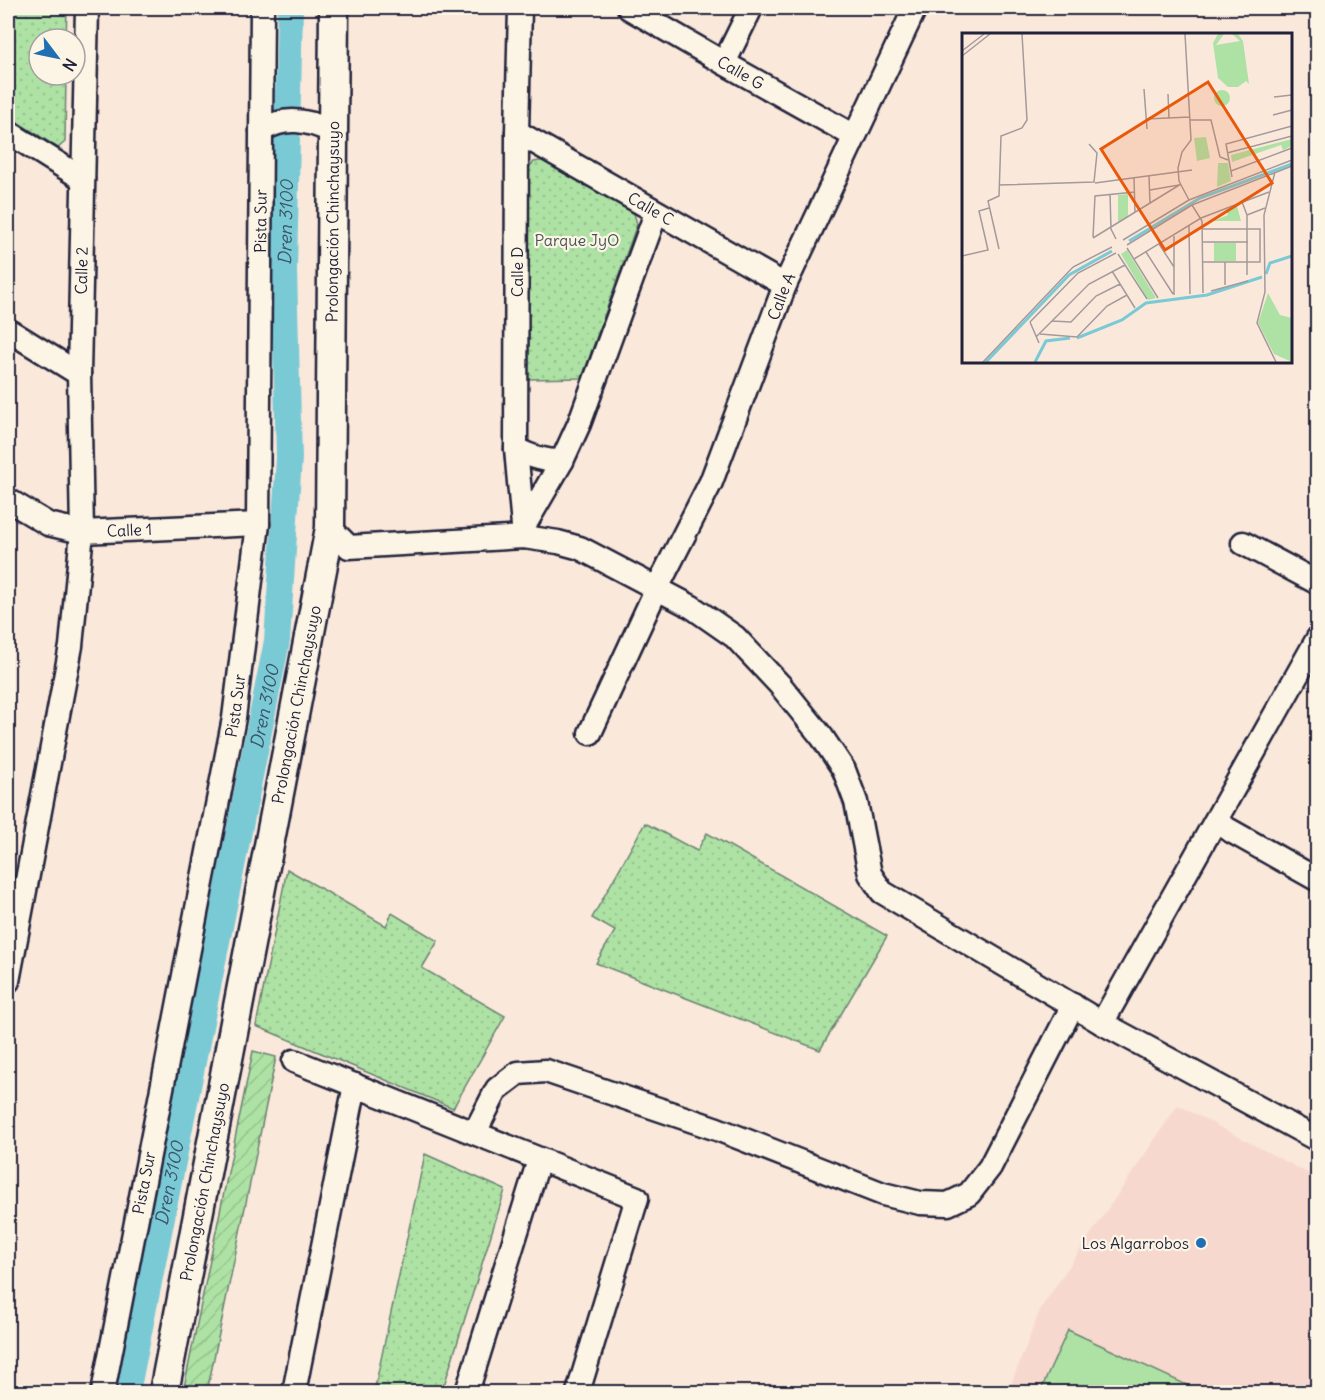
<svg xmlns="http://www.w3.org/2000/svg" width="1325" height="1400" font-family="Delius,sans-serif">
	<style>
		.built { fill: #f7d8ce }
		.park { fill: url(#park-dots); stroke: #688270; stroke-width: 1.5 }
		.garden { fill: url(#garden-furrows); stroke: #688270; stroke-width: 1.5 }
		.pitch { fill: #aee2a4; stroke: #688270; stroke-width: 1.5 }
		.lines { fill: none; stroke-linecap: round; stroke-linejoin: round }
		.canal { stroke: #7acad6; stroke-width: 26 }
		.minor-casing { stroke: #22223b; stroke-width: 27 }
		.tertiary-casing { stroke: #22223b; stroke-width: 33 }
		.minor { stroke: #fcf5e5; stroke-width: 22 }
		.tertiary { stroke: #fcf5e5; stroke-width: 28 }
		.poi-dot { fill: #1f6fb2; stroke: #fcf5e5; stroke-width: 2 }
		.labels { text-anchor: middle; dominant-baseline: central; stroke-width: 4.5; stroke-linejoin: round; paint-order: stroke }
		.street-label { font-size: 16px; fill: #22223b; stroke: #fcf5e5 }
		.park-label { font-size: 16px; fill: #455255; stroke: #fcf5e5 }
		.poi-label { font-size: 16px; fill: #22223b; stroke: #fcf5e5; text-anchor: end }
		.water-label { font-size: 18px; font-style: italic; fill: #3c546a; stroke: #fcf5e5 }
		.inset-river { fill: none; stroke: #7acad6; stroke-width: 3 }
		.inset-road { fill: none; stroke: #a4999b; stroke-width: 1.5 }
		.view { fill: #e8590c; fill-opacity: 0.15; stroke: #e8590c; stroke-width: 3 }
		.inset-edge { fill: none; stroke: #22223b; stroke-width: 3 }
	</style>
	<defs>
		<pattern id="park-dots" width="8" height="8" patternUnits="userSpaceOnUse" patternTransform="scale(1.5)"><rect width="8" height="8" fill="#aee2a4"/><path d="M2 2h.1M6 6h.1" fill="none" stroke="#95c28e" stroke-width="1.8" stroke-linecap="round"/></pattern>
		<pattern id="garden-furrows" width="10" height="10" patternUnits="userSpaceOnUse" patternTransform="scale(1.5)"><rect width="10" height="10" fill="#aee2a4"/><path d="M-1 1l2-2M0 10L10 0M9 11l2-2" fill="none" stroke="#95c28e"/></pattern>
	</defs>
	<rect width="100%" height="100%" fill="#fae8db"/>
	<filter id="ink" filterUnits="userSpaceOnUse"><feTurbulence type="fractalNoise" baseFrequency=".0167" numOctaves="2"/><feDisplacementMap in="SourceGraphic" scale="12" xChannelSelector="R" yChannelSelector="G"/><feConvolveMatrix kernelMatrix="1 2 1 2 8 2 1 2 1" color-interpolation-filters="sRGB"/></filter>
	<g filter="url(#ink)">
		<path class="built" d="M1178 1105 1317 1178V1392H1008L1041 1308Z"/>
		<path class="park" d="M8 8H67L66 39H39V75H66L65 142 58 148 8 116Z
			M545 160 634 213 637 224 582 378 526 379V170L534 162Z
			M645 823 697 851 707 833 887 936 820 1050 596 963 615 931 592 918Z
			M287 869 386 926 392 913 438 941 422 968 505 1016 453 1108 256 1026Z
			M425 1154 505 1190 442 1392H374Z"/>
		<path class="garden" d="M253 1051 276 1057 207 1392H183Z"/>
		<path class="pitch" d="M1068 1330 1187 1385 1184 1392H1040Z"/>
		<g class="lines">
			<path class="canal" id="s1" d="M127 1392 277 641 289 458 284 270 290 8"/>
			<defs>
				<g id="minor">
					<path d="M520 8 517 132 516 449 524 537"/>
					<path id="s2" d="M629 8 724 63 854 136"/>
					<path d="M724 63 751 8"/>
					<path d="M261 131C284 115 309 120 333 132"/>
					<path d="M8 132 83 179"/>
					<path id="s3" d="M517 132 785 285"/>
					<path d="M8 330 79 374"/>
					<path d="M516 449C532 457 544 461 562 461"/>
					<path id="s4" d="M8 500 48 524 82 532 258 524"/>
					<path d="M330 528 349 547 524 537 558 542 580 548 692 607 735 637 780 685 822 737 844 770 856 802 870 874 882 892 1102 1023 1318 1140"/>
					<path d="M523 528 562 461 579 424 656 213"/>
					<path d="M1243 543 1318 583"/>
					<path id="s5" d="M590 733 657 588 711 482 785 285 915 8"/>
					<path d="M1215 822 1318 880"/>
					<path id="s6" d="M8 981 71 646 82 532 79 374 87 8"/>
					<path d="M1102 1023 1318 638"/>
					<path d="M294 1061 637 1198 578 1392"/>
					<path d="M475 1132 497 1089 518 1073 546 1071 717 1129 883 1194 920 1203 948 1204 969 1194 990 1167 1073 1005"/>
					<path id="s7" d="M103 1392 234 718 258 524 262 8"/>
					<path d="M294 1392 355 1085"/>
					<path d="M467 1392 539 1160"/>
				</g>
				<g id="tertiary">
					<path id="s8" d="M164 1392 330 528 334 8"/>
				</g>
			</defs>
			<use href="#minor" class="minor-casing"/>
			<use href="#tertiary" class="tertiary-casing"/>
			<use href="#minor" class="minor"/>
			<use href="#tertiary" class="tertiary"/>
		</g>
	</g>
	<circle class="poi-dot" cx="1201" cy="1243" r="6"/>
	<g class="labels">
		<g class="street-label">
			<text stroke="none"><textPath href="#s2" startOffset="129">Calle G</textPath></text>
			<text stroke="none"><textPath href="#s3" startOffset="154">Calle C</textPath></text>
			<text stroke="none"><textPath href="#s7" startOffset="1185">Pista Sur</textPath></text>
			<text stroke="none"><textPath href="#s8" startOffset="1186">Prolongación Chinchaysuyo</textPath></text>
			<text stroke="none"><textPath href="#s6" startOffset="717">Calle 2</textPath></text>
			<text transform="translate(517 272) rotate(-90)">Calle D</text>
			<text stroke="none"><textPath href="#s5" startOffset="477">Calle A</textPath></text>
			<text stroke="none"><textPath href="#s4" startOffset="129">Calle 1</textPath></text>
			<text stroke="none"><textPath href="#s8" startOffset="700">Prolongación Chinchaysuyo</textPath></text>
			<text stroke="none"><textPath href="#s7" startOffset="699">Pista Sur</textPath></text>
			<text stroke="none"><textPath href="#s8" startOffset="214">Prolongación Chinchaysuyo</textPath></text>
			<text stroke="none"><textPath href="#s7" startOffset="213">Pista Sur</textPath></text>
		</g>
		<g class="park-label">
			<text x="577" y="240">Parque JyO</text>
		</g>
		<g class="poi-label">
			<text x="1189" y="1243">Los Algarrobos</text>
		</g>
		<g class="water-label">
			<text stroke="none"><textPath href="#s1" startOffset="1185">Dren 3100</textPath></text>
			<text stroke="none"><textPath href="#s1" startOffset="699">Dren 3100</textPath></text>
			<text stroke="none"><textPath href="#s1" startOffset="213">Dren 3100</textPath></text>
		</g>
	</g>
	<g transform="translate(962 33)">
		<rect width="330" height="330" fill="#fae8db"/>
		<path d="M244 104 248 125 235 128 232 105ZM330 106V113L321 117 319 112 270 129 269 122ZM256 130H266L269 148 255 154ZM166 161V183L156 189V162ZM275 173 279 188H251L266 182 264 177ZM252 210H274V228H252ZM165 217 194 265 186 267 159 221ZM306 260 318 282 330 285V329L312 321 296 290Z" fill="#aee2a4"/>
		<path d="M262 1 254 12 278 8 270 1H276L281 8 287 51 284 48 276 54H266L256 45 251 10 256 1ZM252 65a8 8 0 1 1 16 0a8 8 0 1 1-16 0Z" fill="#aee2a4"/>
		<path class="inset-river" d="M167 208 238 165 330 131M304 241 308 230 330 223M115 305 160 287 184 270 245 262 300 244M24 329 107 242 150 218M73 329 84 308 108 305"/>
		<path class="inset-road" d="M223 1 229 107 220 119 216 135 217 148 227 167M0 18 22 1M0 23 28 1M182 56 185 96M206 61 207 85M312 64 330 62M311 82 330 77M184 86 228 84M228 87H249L258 124 266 127M265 120 330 103M269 138 330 115M313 139 302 182 303 259 295 290 314 329M187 143 188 171M270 144 264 111 330 93M172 145 173 180M133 150 230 137M37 152 132 149 135 120 127 111M188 157 217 152M148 161 149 196 154 206M280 169 285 182V242M230 172 240 188 241 260M285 182 303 175M227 193 228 261M131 204 133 163 173 159M131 205 219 151M161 207 227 167 330 127M240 209H286M197 211 212 234M165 212 230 172 330 133M165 215 196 265M37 216 26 168 37 163 39 103 60 95 65 87 60 1M184 219 211 261M156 221 185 266M0 223 26 217 17 178 27 175M172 226 239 185 307 159M240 229H298V196H240M263 229V252M150 238 173 275M249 258 286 248M212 262V203M90 288 109 289 134 263 158 251M68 289 116 240 154 220M68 289 77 310M78 301 115 304 145 273 165 262M74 304 127 251 163 232M21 329 111 234 150 214"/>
		<path class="view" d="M246 49 310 150 203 217 139 116Z"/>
		<rect width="330" height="330" class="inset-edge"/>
	</g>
	<rect width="1325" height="1400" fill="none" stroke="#fcf5e5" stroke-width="30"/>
	<rect x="15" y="15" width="1295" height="1370" fill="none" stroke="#22223b" stroke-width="2" filter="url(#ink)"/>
	<g transform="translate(57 57) rotate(122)"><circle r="28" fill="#fcf5e5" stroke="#a5a1a1" stroke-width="1.5"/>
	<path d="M0-4.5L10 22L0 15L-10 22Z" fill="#1f6fb2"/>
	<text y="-9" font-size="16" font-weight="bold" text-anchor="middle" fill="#22223b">N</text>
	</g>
</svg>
